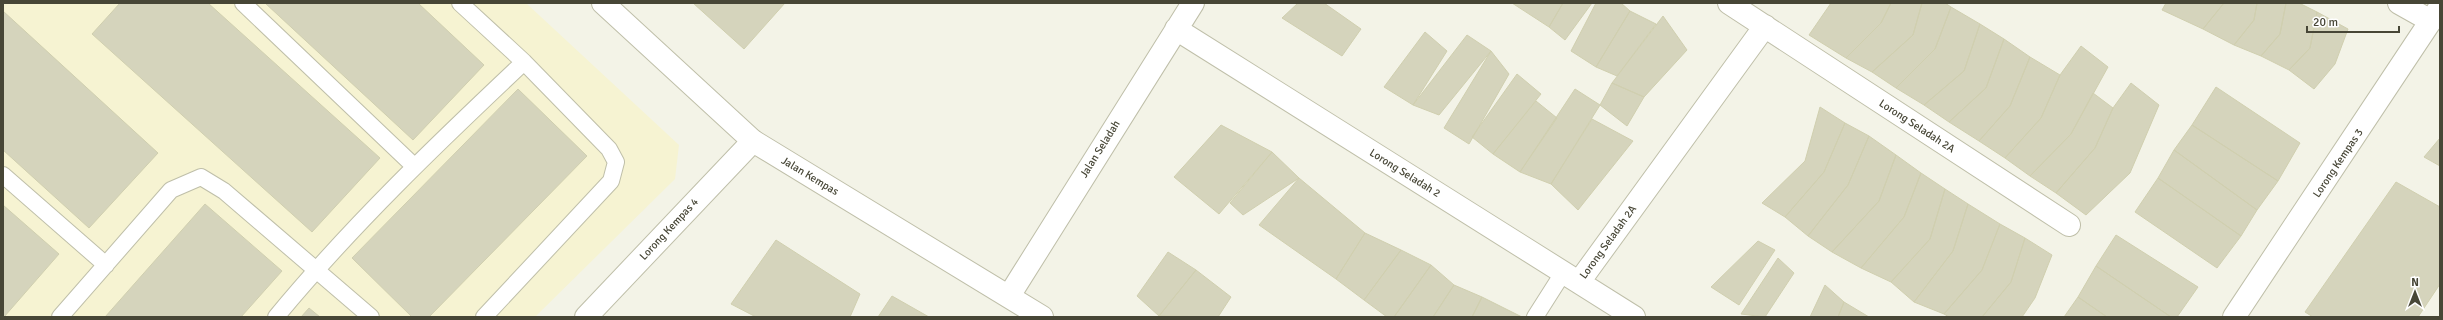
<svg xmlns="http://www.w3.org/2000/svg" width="2443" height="320" font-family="Signika,sans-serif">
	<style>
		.commercial { fill: #f6f3d2 }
		.building { fill: #d5d4bc; stroke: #d0cfaf }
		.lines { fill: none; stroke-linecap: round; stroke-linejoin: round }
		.service-casing { stroke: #bfbfa9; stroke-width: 18 }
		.minor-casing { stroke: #bfbfa9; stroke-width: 24 }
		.tertiary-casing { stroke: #bfbfa9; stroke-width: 24 }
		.service { stroke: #fff; stroke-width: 16 }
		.minor { stroke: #fff; stroke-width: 22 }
		.tertiary { stroke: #fff; stroke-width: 22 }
		.labels { text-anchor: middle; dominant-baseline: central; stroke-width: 3.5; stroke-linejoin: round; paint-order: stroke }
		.street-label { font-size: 11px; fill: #474636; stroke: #fff }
	</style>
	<rect width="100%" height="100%" fill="#f3f3e7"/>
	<path class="commercial" d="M3 3H526L679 145 675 179 535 317H3Z"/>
	<path class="building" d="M120 3H208L380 158 312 232 92 34Z
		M265 3H418L484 65 413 140Z
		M693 3H785L744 49Z
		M1298 3H1324L1361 29 1342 56 1282 18Z
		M1512 3H1563L1549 27Z
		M1563 3H1592L1565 40 1549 27Z
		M1596 3H1621L1630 11 1596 67 1571 51Z
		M1831 3H1891L1881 23 1846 58 1809 35Z
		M1891 3H1922L1913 35 1872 72 1846 58 1881 23Z
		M1922 3H1945L1951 7 1935 49 1896 88 1872 72 1913 35Z
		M2166 3H2224L2203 29 2162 10Z
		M2224 3H2257L2254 20 2234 45 2203 29Z
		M2257 3H2286L2280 34 2261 56 2234 45 2254 20Z
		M2286 3H2299L2317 12 2310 48 2289 70 2261 56 2280 34Z
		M1951 7 1980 24 1964 71 1924 105 1896 88 1935 49Z
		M3 11 158 153 89 228 3 150Z
		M1630 11 1656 24 1617 76 1596 67Z
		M2317 12 2348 29 2335 64 2314 89 2289 70 2310 48Z
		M1663 16 1687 50 1644 97 1612 83Z
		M1980 24 2004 39 1986 88 1949 122 1924 105 1964 71Z
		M1425 32 1447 51 1413 105 1384 87Z
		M1467 35 1491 51 1439 115 1413 105Z
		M2004 39 2030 57 2010 106 1979 141 1949 122 1986 88Z
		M2081 46 2108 67 2071 134 2030 176 2005 158 2041 118 2060 75Z
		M1491 51 1509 74 1469 144 1444 128Z
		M2030 57 2060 75 2041 118 2005 158 1979 141 2010 106Z
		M1517 74 1541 94 1493 154 1472 137Z
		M1612 83 1644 97 1627 126 1600 105Z
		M2131 83 2159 105 2130 173 2086 215 2056 193 2095 148 2113 108Z
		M2216 87 2300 143 2278 181 2192 125Z
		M518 89 587 156 429 317H412L352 258Z
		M1575 89 1600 105 1551 184 1520 172Z
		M2093 93 2113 108 2095 148 2056 193 2030 176 2071 134Z
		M1536 101 1557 118 1520 172 1493 154Z
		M1820 107 1845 123 1824 172 1785 217 1762 203 1805 161Z
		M1592 119 1633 141 1578 210 1551 184Z
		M1845 123 1869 136 1848 185 1808 236 1785 217 1824 172Z
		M1221 125 1272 152 1219 214 1174 177Z
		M2192 125 2278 181 2257 210 2174 150Z
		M1869 136 1896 155 1879 201 1832 252 1808 236 1848 185Z
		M2440 138V166L2424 157Z
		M2174 150 2257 210 2241 236 2158 178Z
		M1272 152 1299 178 1243 215 1230 203Z
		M1896 155 1921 173 1904 217 1861 268 1832 252 1879 201Z
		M1921 173 1945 189 1930 239 1891 282 1861 268 1904 217Z
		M1299 178 1365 233 1336 279 1259 225Z
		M2158 178 2241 236 2217 268 2135 212Z
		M2396 182 2440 207V284L2418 317H2313L2305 312Z
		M1945 189 1968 204 1953 251 1914 302 1891 282 1930 239Z
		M205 204 282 271 241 317H105Z
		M1968 204 2000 224 1982 270 1944 314 1914 302 1953 251Z
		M3 205 59 254 4 317H3Z
		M2000 224 2025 238 2011 282 1982 317H1949L1944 314 1982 270Z
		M1365 233 1401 250 1364 300 1336 279Z
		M2116 235 2198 287 2177 317H2171L2096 266Z
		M2025 238 2052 255 2035 298 2022 317H1982L2011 282Z
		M776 240 860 294 850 317H756L731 304Z
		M1758 241 1775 250 1739 305 1711 287Z
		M1401 250 1431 265 1394 317H1387L1364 300Z
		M1168 252 1196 270 1159 316 1137 296Z
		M1778 258 1794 273 1765 317 1741 314Z
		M1431 265 1454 285 1433 317H1394Z
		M2096 266 2171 317H2107L2078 297Z
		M1196 270 1231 297 1218 317 1159 316Z
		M1454 285 1482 297 1472 317H1433Z
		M1825 285 1844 302 1838 317H1810Z
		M892 296 929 317H878Z
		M1482 297 1522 317H1472Z
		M2078 297 2107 317H2064Z
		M1844 302 1869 317H1838Z
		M309 308 320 317H301Z"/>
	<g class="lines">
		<defs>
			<path id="service" d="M243 3 414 166
				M460 3 524 62 609 149 616 162 611 181 484 317
				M3 175 106 265
				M60 317 171 190 201 177 224 191 371 317
				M276 317C352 225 438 143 524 62
				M1535 317 1563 273"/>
			<path id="minor" d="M1729 3 2069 225
				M2399 3 2431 21
				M1176 29 1634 317
				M1579 282 1765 26
				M1009 296 1193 3
				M586 317 753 141
				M2234 317 2440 7"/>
			<path id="tertiary" d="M603 3 753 141 1042 317"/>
		</defs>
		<use href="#service" class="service-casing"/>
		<use href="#minor" class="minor-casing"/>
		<use href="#tertiary" class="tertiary-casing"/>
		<use href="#service" class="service"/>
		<use href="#minor" class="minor"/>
		<use href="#tertiary" class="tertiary"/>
	</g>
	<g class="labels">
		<g class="street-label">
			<text transform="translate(1917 126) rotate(33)">Lorong Seladah 2A</text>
			<text transform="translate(1100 149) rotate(-58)">Jalan Seladah</text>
			<text transform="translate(2338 163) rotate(-56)">Lorong Kempas 3</text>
			<text transform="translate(1405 173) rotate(32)">Lorong Seladah 2</text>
			<text transform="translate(810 176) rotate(31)">Jalan Kempas</text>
			<text transform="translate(669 229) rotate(-47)">Lorong Kempas 4</text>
			<text transform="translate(1608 242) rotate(-54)">Lorong Seladah 2A</text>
		</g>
	</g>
	<rect width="2443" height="320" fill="none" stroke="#474636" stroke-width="8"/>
	<g transform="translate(2415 292)" stroke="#ffffff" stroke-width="3" paint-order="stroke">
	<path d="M0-3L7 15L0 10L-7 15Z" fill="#474636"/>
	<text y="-6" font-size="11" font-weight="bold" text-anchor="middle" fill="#474636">N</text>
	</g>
	<path d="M2307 26v6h92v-6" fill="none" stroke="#474636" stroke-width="2"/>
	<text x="2313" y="26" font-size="12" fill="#474636" stroke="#ffffff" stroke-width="3" paint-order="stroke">20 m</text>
</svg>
